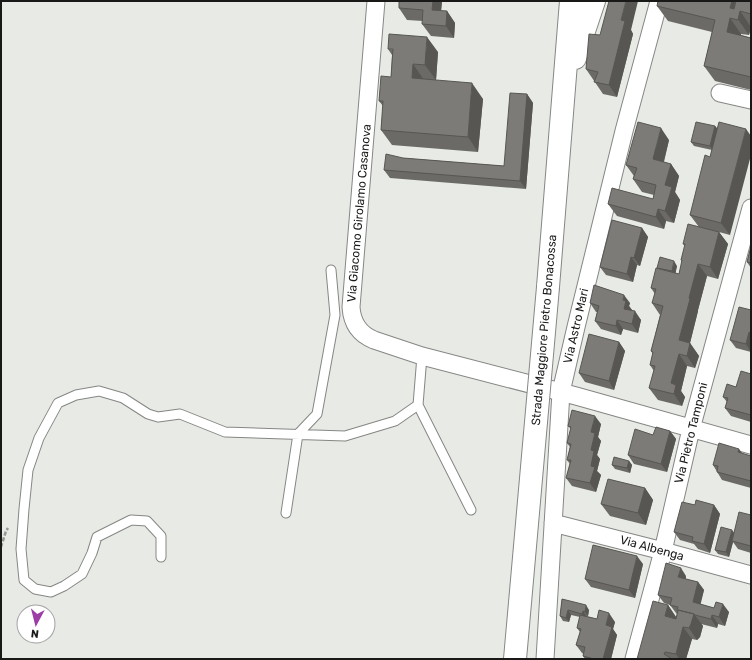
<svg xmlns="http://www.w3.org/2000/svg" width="752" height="660" font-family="Rubik,sans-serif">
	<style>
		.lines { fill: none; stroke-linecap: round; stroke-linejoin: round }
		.lane-casing { stroke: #858784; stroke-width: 11 }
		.street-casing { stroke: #858784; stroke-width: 19 }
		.primary-casing { stroke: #858784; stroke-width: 24 }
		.path { stroke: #949793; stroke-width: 2.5; stroke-dasharray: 4 2; stroke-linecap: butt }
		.lane { stroke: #fff; stroke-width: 9 }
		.street { stroke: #fff; stroke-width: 17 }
		.primary { stroke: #fff; stroke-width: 22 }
		.primary-bridge-casing { stroke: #858784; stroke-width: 24; stroke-linecap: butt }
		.primary-bridge { stroke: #fff; stroke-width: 22 }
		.wall { fill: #6b6a66 }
		.shaded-wall { fill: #575653 }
		.building { fill: #7c7b77; stroke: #575653 }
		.labels { text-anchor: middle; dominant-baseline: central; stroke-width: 3; stroke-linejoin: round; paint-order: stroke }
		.street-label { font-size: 12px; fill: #191a18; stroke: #fff }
	</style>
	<rect width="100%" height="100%" fill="#e7eae5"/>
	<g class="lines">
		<defs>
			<path id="lane" d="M422 356 418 405 471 510
				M286 513 298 434 317 414 335 315 331 270
				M161 557V536L147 521 131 520 97 537 92 553 82 574 64 586 51 592 35 589 24 580 21 549 24 509 28 470 39 438 58 403 76 395 99 391 123 398 148 414 158 417 180 414 225 432 345 436 395 421 418 405"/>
			<path id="street" d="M376 1 351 307C352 323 359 334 374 340L422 356 576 396 751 445
				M720 93 751 100
				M553 523 663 551 751 575
				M545 659 561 392 576 327 624 131 659 1
				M634 659 663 551 691 429 751 208"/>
			<path id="primary" d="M575 58 594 1
				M548 287 571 1"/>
		</defs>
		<use href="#lane" class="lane-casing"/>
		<use href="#street" class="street-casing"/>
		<use href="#primary" class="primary-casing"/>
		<path class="path" d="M1 547 6 531 8 528"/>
		<use href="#lane" class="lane"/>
		<use href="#street" class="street"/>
		<use href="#primary" class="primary"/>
		<defs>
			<path id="primary-bridge" d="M515 659 548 287"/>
		</defs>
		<use href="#primary-bridge" class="primary-bridge-casing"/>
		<use href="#primary-bridge" class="primary-bridge"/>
	</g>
	<path class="wall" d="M399 1H442L441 11H447L455 23 454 38 431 36 422 24 423 21 407 20 399 8Z
		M751 1V27L749 35 741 34V35L751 38V90L715 81 704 66 712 32 668 21 657 6Z
		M631 30 633 34 617 97 603 94 586 69 600 35Z
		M388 49 438 52 436 80 483 99 478 152 392 145 381 130 383 106 379 101 391 77 392 55Z
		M527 94 533 103 526 189 390 178 384 170 403 158 504 166Z
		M715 126 718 129 730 235 719 232 728 244 718 279 707 276 698 310V311L690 343 699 356 695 368 687 366 681 391 685 397 682 406 658 400 649 388 654 371 650 365 653 354 651 351 660 315 652 303 655 294 651 288 658 269 657 268 677 266 675 273 679 274 682 262 681 260 685 246 683 244 699 227 690 215 710 157 712 150 694 146 691 142Z
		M669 140 664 162 671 164 679 176 675 192 680 200 674 223 666 221 664 229 617 216 608 204 653 199 654 195 642 192 633 179 634 176 626 165Z
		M642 228 648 237 640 266 637 265 633 282 606 275 600 267Z
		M751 246V268L747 262Z
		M590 303H630L629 306 632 310V311L641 320 638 333 623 329 621 335 601 329 595 321 597 312H596Z
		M751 310V352L736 348 730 340Z
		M619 342 625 351 614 390 585 382 579 373Z
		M751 374V422L731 416 725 408 727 402 723 397 736 387Z
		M601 424 598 437 601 441 597 455 600 459 597 471 601 475 596 492 572 486 566 478 570 464 567 460 570 447 567 443 571 429 568 426Z
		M670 431 676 439 667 472 634 464 628 455 653 435Z
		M742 454 751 456V488L722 480 713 465Z
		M629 461 632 465 630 473 615 469 612 465Z
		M645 488 653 500 646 525 610 516 601 504Z
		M695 505H714L720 514 710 553 698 549 694 544 680 540 674 532Z
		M751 515V553L738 549 733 542 729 557 718 554 715 550 734 533Z
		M643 564 635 598 591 587 585 579Z
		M686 576V579L698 582 704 590 700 604 729 612 725 626 718 624 717 628 701 624 703 626 700 637 697 640 692 639 686 659H637L668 605 676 617 677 614 676 613 670 605 664 603 658 595Z
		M562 599 589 610 588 616H586L597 619 615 622 613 629 617 635 611 659H585L583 656 584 654 582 653 576 645 580 632 577 628 580 617 571 615 569 622 563 621 560 616Z"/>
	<path class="shaded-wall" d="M433 1H442L440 22 432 10Z
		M626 1H638L631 30 633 34 617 97 609 85 621 20Z
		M732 1H744L740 11 751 27 749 35 730 8Z
		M447 11 455 23 454 38 446 26Z
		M730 18 741 34 738 48 727 32Z
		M427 37 438 52 436 80 425 65Z
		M413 64 424 80 412 78Z
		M472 83 483 99 478 152 468 137Z
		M527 94 533 103 526 189 520 181Z
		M715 126 718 130 713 150 710 146Z
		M661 128 669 140 661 172 653 159Z
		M746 129 751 136V155L730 235 721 223Z
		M671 164 679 176 675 192 680 200 674 223 665 211V185Z
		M658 209 666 221 664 229 656 217Z
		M642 228 648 237 640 266 634 258Z
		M719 232 728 244 718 279 710 267Z
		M631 257 637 265 633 282 627 274Z
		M674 261 677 266 675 276 672 271Z
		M698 264 707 276 698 310V311L690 343 699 356 695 368 687 356 679 340 689 298Z
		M624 295 630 303 629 306 632 310 630 317 624 309 623 300Z
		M635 311 641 320 638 333 632 324Z
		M617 320 623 329 621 335 616 326Z
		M749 332 751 335V352L746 344Z
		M619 342 625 351 614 390 609 381Z
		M679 354 687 366 681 391 685 397 682 406 674 394 671 383Z
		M595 416 601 424 598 437 601 441 597 455 600 459 597 471 601 475 596 492 590 483 591 432Z
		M670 431 676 439 667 472 661 464Z
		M739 449 745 457 738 452Z
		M629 461 632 465 630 473 627 468Z
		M645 488 653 500 646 525 638 513Z
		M714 505 720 514 710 553 704 544Z
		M732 530 735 534 732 541 733 542 729 557 726 552Z
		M637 556 643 564 635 598 629 590Z
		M681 568 686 576 684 585 678 577Z
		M698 582 704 590 699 611 693 602Z
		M723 604 729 612 725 626 719 617Z
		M586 605 589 610 588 616 585 612Z
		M668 605 676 617 674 629 665 616Z
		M568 610 571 615 569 622 566 618Z
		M583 611 586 616 585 618 582 614Z
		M609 613 615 622 613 629 617 635 611 659H603L606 625Z
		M694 614 703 626 700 637 697 640 689 628Z
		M712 615 718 624 717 628 711 619Z
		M683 627 692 639 686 659H679L676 654Z"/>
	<path class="building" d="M399 1H433L432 10 447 11 446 26 422 24 423 10 399 8Z
		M609 1H626L621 20 625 21 609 85 594 82 598 72 586 69 589 34 600 35Z
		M658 1H732L730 8 734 9 736 1H751V14L740 11 738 20 730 18 727 32 751 38V77L704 66 715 20 657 6Z
		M389 34 427 37 425 65 413 64 412 78 472 83 468 137 381 130 383 101H379L381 76 391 77 393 49H388Z
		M510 93 527 94 520 181 384 170 386 154 403 158 504 166Z
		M638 122 661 128 653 159 671 164 665 185 672 187 665 211 658 209 656 217 608 204 612 188 653 199 656 185 633 179 637 168 626 165Z
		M696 122 715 126 710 146 691 142Z
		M719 122 746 129 721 223 690 215 705 155 710 157Z
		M612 220 642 228 634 258 631 257 627 274 600 267Z
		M688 224 719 232 710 267 698 264 689 298 690 299 679 340 690 343 687 356 679 354 671 383 676 385 674 394 649 388 655 366 650 365 653 352 651 351 663 306 652 303 656 289 651 288 656 268 679 274 682 260H681L685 244H683Z
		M751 246V263L747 262Z
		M660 257 674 261 672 271 657 268Z
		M594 285 624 295 623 300 626 301 624 309 635 311 632 324 617 320 616 326 595 321 599 306 590 303Z
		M739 307 751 310V333L749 332 746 344 730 340Z
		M589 334 619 342 609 381 579 373Z
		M741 371 751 374V415L725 408 728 398 723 397 727 384 736 387Z
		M572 410 595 416 591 432 595 433 591 450 594 451 591 466 595 467 590 483 566 478 571 460H567L571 444 567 443 571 427 568 426Z
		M656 427 670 431 661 464 628 455 635 429 653 435Z
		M719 443 739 449 738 452 751 456V481L717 472 718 466 713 465Z
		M614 457 629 461 627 468 612 465Z
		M608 479 645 488 638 513 601 504Z
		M696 500 714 505 704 544 692 541 693 537 674 532 682 502 695 505Z
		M739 512 751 515V546L732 541Z
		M721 527 732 530 726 552 715 550Z
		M593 545 637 556 629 590 585 579Z
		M666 563 681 568 678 577 698 582 693 602 714 608 716 602 723 604 719 617 712 615 711 619 695 615 694 614 678 610V611L677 610 678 607 670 605 672 598 658 595Z
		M562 599 586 605 585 612 583 611 582 614 568 610 566 618 560 616Z
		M653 601 668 605 665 616 676 619 678 610 694 614 691 624 689 628 683 627 676 654 665 652 664 654 672 659H637Z
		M599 610 609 613 606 625 612 627 603 659H594L583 656 585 647 576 645 581 629 577 628 580 615 597 619Z"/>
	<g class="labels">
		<g class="street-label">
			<text transform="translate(359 213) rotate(-85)">Via Giacomo Girolamo Casanova</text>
			<text transform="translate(576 326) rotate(-77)">Via Astro Mari</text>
			<text transform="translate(544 330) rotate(-85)">Strada Maggiore Pietro Bonacossa</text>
			<text transform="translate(691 433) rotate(-76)">Via Pietro Tamponi</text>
			<text transform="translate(652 548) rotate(15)">Via Albenga</text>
		</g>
	</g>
	<rect width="752" height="660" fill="none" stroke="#191a18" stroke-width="4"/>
	<g transform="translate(36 624) rotate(187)"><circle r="19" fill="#ffffff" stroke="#a3a3a3"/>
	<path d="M0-3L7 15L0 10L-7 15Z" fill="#9d3ea7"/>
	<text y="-6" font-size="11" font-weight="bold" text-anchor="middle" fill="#191a18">N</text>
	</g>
</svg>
